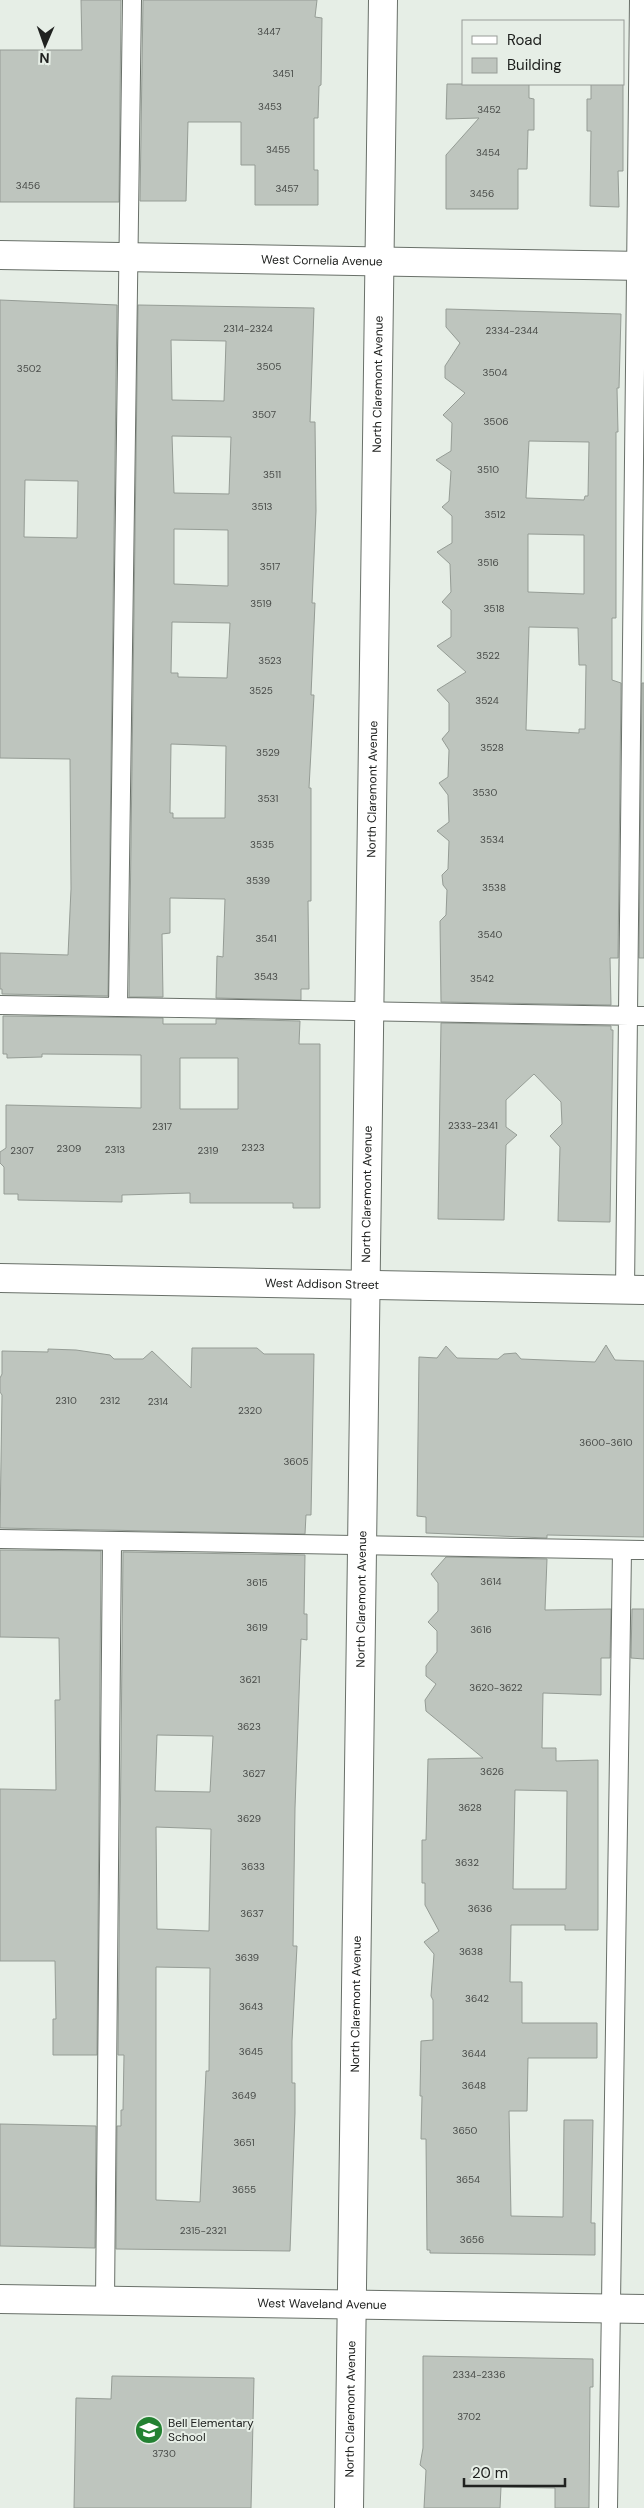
<svg xmlns="http://www.w3.org/2000/svg" width="644" height="2508" font-family="'DM Sans',sans-serif">
	<style>
		.building { fill: #bec5be; stroke: #959c95; fill-rule: evenodd }
		.lines { fill: none; stroke-linecap: round; stroke-linejoin: round }
		.service-casing { stroke: #697069; stroke-width: 20 }
		.minor-casing { stroke: #697069; stroke-width: 30 }
		.tertiary-casing { stroke: #697069; stroke-width: 30 }
		.service { stroke: #fff; stroke-width: 18 }
		.minor { stroke: #fff; stroke-width: 28 }
		.tertiary { stroke: #fff; stroke-width: 28 }
		.labels { text-anchor: middle; dominant-baseline: central; stroke-width: 4; stroke-linejoin: round; paint-order: stroke }
		.number-label { font-size: 10px; fill: #484b48 }
		.street-label { font-size: 12px; fill: #202220; stroke: #e6eee6 }
		.poi-label { font-size: 12px; fill: #202220; stroke: #e6eee6; text-anchor: start }
	</style>
	<rect width="100%" height="100%" fill="#e6eee6"/>
	<path class="building" d="M81 0H121L119 202H0V50H82Z
		M143 0H317L315 17 322 18 321 85 319 86 318 118H314V170H318V205H255V165H241V122H188L186 201H140Z
		M447 84H529V98L534 99V130H528L527 169H518V209H446V155L479 118 446 119Z
		M591 84H623V171H618L619 207 590 206 591 131H587V99H591Z
		M0 300 117 305 108 996 2 994V989H0V953L68 955 71 889 70 759 0 758ZM25 480 78 481 77 538 24 537Z
		M138 305 314 308 310 422H315L316 511 312 603H315L311 695H314L309 788H311V901H308L309 989H301V1000L216 998 217 956 223 957 225 899 170 898V933L162 934 163 997H129ZM171 340 226 341 224 401 172 400ZM172 436 231 437 229 494 174 493ZM174 529 228 530V586L174 584ZM172 622 230 623 227 678 178 677V673H171ZM171 744 226 746 225 818H173V813H170Z
		M446 309 621 314 619 388H617L618 432H616V618H612V680L621 683 618 958H610L611 1005 441 1002 440 921 446 915 447 890 443 885 442 875 448 869 449 841 437 831 449 822 448 795 439 783 448 777 449 750 442 739 449 731V703L437 690 466 672 437 646 451 637V610L442 602 451 592 450 564 437 552 452 543V516L442 507 449 501 451 471 436 460 451 451 452 423 443 415 465 393 445 378V366L460 343 446 327ZM529 441 589 442 588 496H585L584 500 526 498ZM528 534 584 535V594L528 592ZM529 627 578 628 579 665H586L585 729H579V733L526 730Z
		M642 683H644V958H639Z
		M3 1016 163 1018V1024H216V1019L300 1021 299 1044H320V1208H293V1203H190V1193L122 1195V1202L18 1200V1194H4V1167L0 1163V1152L6 1148V1105L141 1108V1055L42 1054V1057L7 1058V1054H3ZM180 1058H238V1109H180Z
		M441 1023 611 1026V1030H613L610 1222 558 1221 560 1147 550 1136 562 1124 561 1102 534 1074 506 1100V1127L517 1135 506 1145 504 1220 438 1219Z
		M606 1345 615 1360 644 1361V1537L547 1535V1538L426 1533V1517L417 1516 419 1357 437 1358 446 1346 457 1358 498 1359 504 1354 516 1353 521 1359 595 1362Z
		M192 1348H257L264 1354H314L311 1515H306L305 1534 0 1528 2 1395 0 1392V1378L2 1374V1351L48 1352V1349L76 1350 110 1355 114 1359H143L152 1351 191 1388Z
		M0 1550 101 1551 97 2055H53V2019H56L55 1961H0V1789L56 1790 55 1700H60L59 1638 0 1637Z
		M123 1552 305 1555 304 1614H307V1640L301 1639 295 1808 293 1946H297L292 2041V2083H295V2113L290 2251 116 2249 117 2126H121V2110H123L124 2055H118ZM157 1735 213 1736 210 1792 155 1791ZM156 1827 211 1829 209 1931 157 1929ZM156 1967 210 1968 209 2071H206L200 2202 156 2200Z
		M446 1557 547 1559 545 1610 611 1609 610 1658H601V1695L543 1693 542 1748H556V1761L598 1760V1930H565V1925H511L510 1982H522V2023H597V2058H528L527 2111H509L511 2216 563 2217 564 2120H593L591 2223H595V2255L430 2253V2250H427L426 2139H421L422 2096H420L421 2041 433 2040V2000L431 1996 434 1954 424 1942 439 1931 425 1905V1883H422V1840H426L428 1759 483 1758 426 1711 425 1700 436 1684 426 1676V1666L437 1652V1631L428 1622 438 1611V1583L431 1574ZM515 1790 567 1791 566 1889H513Z
		M632 1609H644V1659L631 1658Z
		M0 2124 96 2126 95 2248 0 2246Z
		M423 2356 593 2359V2387H590L589 2508H555V2488L501 2487 500 2508H424L426 2470 420 2465 423 2448Z
		M112 2376 254 2378 251 2508H74L76 2398 111 2399Z"/>
	<g class="lines">
		<defs>
			<path id="service" d="M0 1005 644 1016
				M118 1007 132 0
				M625 1290 639 0
				M0 1539 644 1550
				M105 2301 112 1541
				M608 2508 622 1550"/>
			<g id="minor">
				<path id="s1" d="M0 255 644 266"/>
				<path id="s2" d="M0 2299 644 2309"/>
				<path id="s3" d="M349 2508 383 0"/>
			</g>
			<g id="tertiary">
				<path id="s4" d="M0 1278 644 1290"/>
			</g>
		</defs>
		<use href="#service" class="service-casing"/>
		<use href="#minor" class="minor-casing"/>
		<use href="#tertiary" class="tertiary-casing"/>
		<use href="#service" class="service"/>
		<use href="#minor" class="minor"/>
		<use href="#tertiary" class="tertiary"/>
	</g>
	<defs>
		<symbol id="school-disc" viewBox="-11 -11 22 22"><circle r="9.5" fill="#238132" stroke="#e6eee6"/><path d="M0-5L7-2L0 1L-7-2ZM-4 1L0 2.5L4 1V4Q0 6-4 4Z" fill="#fff"/></symbol>
	</defs>
	<g fill-rule="evenodd">
		<use href="#school-disc" x="133" y="2414" width="32" height="32"/>
	</g>
	<g class="labels">
		<g class="number-label">
			<text x="269" y="31">3447</text>
			<text x="283" y="73">3451</text>
			<text x="270" y="106">3453</text>
			<text x="489" y="109">3452</text>
			<text x="278" y="149">3455</text>
			<text x="488" y="152">3454</text>
			<text x="28" y="185">3456</text>
			<text x="287" y="188">3457</text>
			<text x="482" y="193">3456</text>
			<text x="248" y="328">2314-2324</text>
			<text x="512" y="330">2334-2344</text>
			<text x="269" y="366">3505</text>
			<text x="29" y="368">3502</text>
			<text x="495" y="372">3504</text>
			<text x="264" y="414">3507</text>
			<text x="496" y="421">3506</text>
			<text x="488" y="469">3510</text>
			<text x="272" y="474">3511</text>
			<text x="262" y="506">3513</text>
			<text x="495" y="514">3512</text>
			<text x="488" y="562">3516</text>
			<text x="270" y="566">3517</text>
			<text x="261" y="603">3519</text>
			<text x="494" y="608">3518</text>
			<text x="488" y="655">3522</text>
			<text x="270" y="660">3523</text>
			<text x="261" y="690">3525</text>
			<text x="487" y="700">3524</text>
			<text x="492" y="747">3528</text>
			<text x="268" y="752">3529</text>
			<text x="485" y="792">3530</text>
			<text x="268" y="798">3531</text>
			<text x="492" y="839">3534</text>
			<text x="262" y="844">3535</text>
			<text x="258" y="880">3539</text>
			<text x="494" y="887">3538</text>
			<text x="490" y="934">3540</text>
			<text x="266" y="938">3541</text>
			<text x="266" y="976">3543</text>
			<text x="482" y="978">3542</text>
			<text x="473" y="1125">2333-2341</text>
			<text x="162" y="1126">2317</text>
			<text x="253" y="1147">2323</text>
			<text x="69" y="1148">2309</text>
			<text x="115" y="1149">2313</text>
			<text x="22" y="1150">2307</text>
			<text x="208" y="1150">2319</text>
			<text x="66" y="1400">2310</text>
			<text x="110" y="1400">2312</text>
			<text x="158" y="1401">2314</text>
			<text x="250" y="1410">2320</text>
			<text x="606" y="1442">3600-3610</text>
			<text x="296" y="1461">3605</text>
			<text x="491" y="1581">3614</text>
			<text x="257" y="1582">3615</text>
			<text x="257" y="1627">3619</text>
			<text x="481" y="1629">3616</text>
			<text x="250" y="1679">3621</text>
			<text x="496" y="1687">3620-3622</text>
			<text x="249" y="1726">3623</text>
			<text x="492" y="1771">3626</text>
			<text x="254" y="1773">3627</text>
			<text x="470" y="1807">3628</text>
			<text x="249" y="1818">3629</text>
			<text x="467" y="1862">3632</text>
			<text x="253" y="1866">3633</text>
			<text x="480" y="1908">3636</text>
			<text x="252" y="1913">3637</text>
			<text x="471" y="1951">3638</text>
			<text x="247" y="1957">3639</text>
			<text x="477" y="1998">3642</text>
			<text x="251" y="2006">3643</text>
			<text x="251" y="2051">3645</text>
			<text x="474" y="2053">3644</text>
			<text x="474" y="2085">3648</text>
			<text x="244" y="2095">3649</text>
			<text x="465" y="2130">3650</text>
			<text x="244" y="2142">3651</text>
			<text x="468" y="2179">3654</text>
			<text x="244" y="2189">3655</text>
			<text x="203" y="2230">2315-2321</text>
			<text x="472" y="2239">3656</text>
			<text x="479" y="2374">2334-2336</text>
			<text x="469" y="2416">3702</text>
			<text x="164" y="2453">3730</text>
		</g>
		<g class="street-label">
			<text stroke="none"><textPath href="#s1" startOffset="322">West Cornelia Avenue</textPath></text>
			<text stroke="none"><textPath href="#s3" startOffset="2124">North Claremont Avenue</textPath></text>
			<text stroke="none"><textPath href="#s3" startOffset="1719">North Claremont Avenue</textPath></text>
			<text stroke="none"><textPath href="#s3" startOffset="1314">North Claremont Avenue</textPath></text>
			<text stroke="none"><textPath href="#s4" startOffset="322">West Addison Street</textPath></text>
			<text stroke="none"><textPath href="#s3" startOffset="909">North Claremont Avenue</textPath></text>
			<text stroke="none"><textPath href="#s3" startOffset="504">North Claremont Avenue</textPath></text>
			<text stroke="none"><textPath href="#s2" startOffset="322">West Waveland Avenue</textPath></text>
			<text stroke="none"><textPath href="#s3" startOffset="99">North Claremont Avenue</textPath></text>
		</g>
		<g class="poi-label">
			<text x="168" y="2423">Bell Elementary<tspan x="168" dy="14">School</tspan></text>
		</g>
	</g>
	<rect x="462" y="20" width="162" height="65" fill="#e6eee6" stroke="#979c97"/>
	<rect x="472" y="36" width="25" height="8" fill="#ffffff" stroke="#979c97"/>
	<text x="507" y="45" font-size="15" fill="#202220">Road</text>
	<rect x="472" y="58" width="25" height="15" fill="#bec5be" stroke="#979c97"/>
	<text x="507" y="70" font-size="15" fill="#202220">Building</text>
	<g transform="translate(45 45) rotate(182)" stroke="#e6eee6" stroke-width="4" paint-order="stroke">
	<path d="M0-4L9 19L0 12L-9 19Z" fill="#202220"/>
	<text y="-8" font-size="14" font-weight="bold" text-anchor="middle" fill="#202220">N</text>
	</g>
	<path d="M464 2478v8h101v-8" fill="none" stroke="#202220" stroke-width="2.5"/>
	<text x="472" y="2478" font-size="15" fill="#202220" stroke="#e6eee6" stroke-width="4" paint-order="stroke">20 m</text>
</svg>
